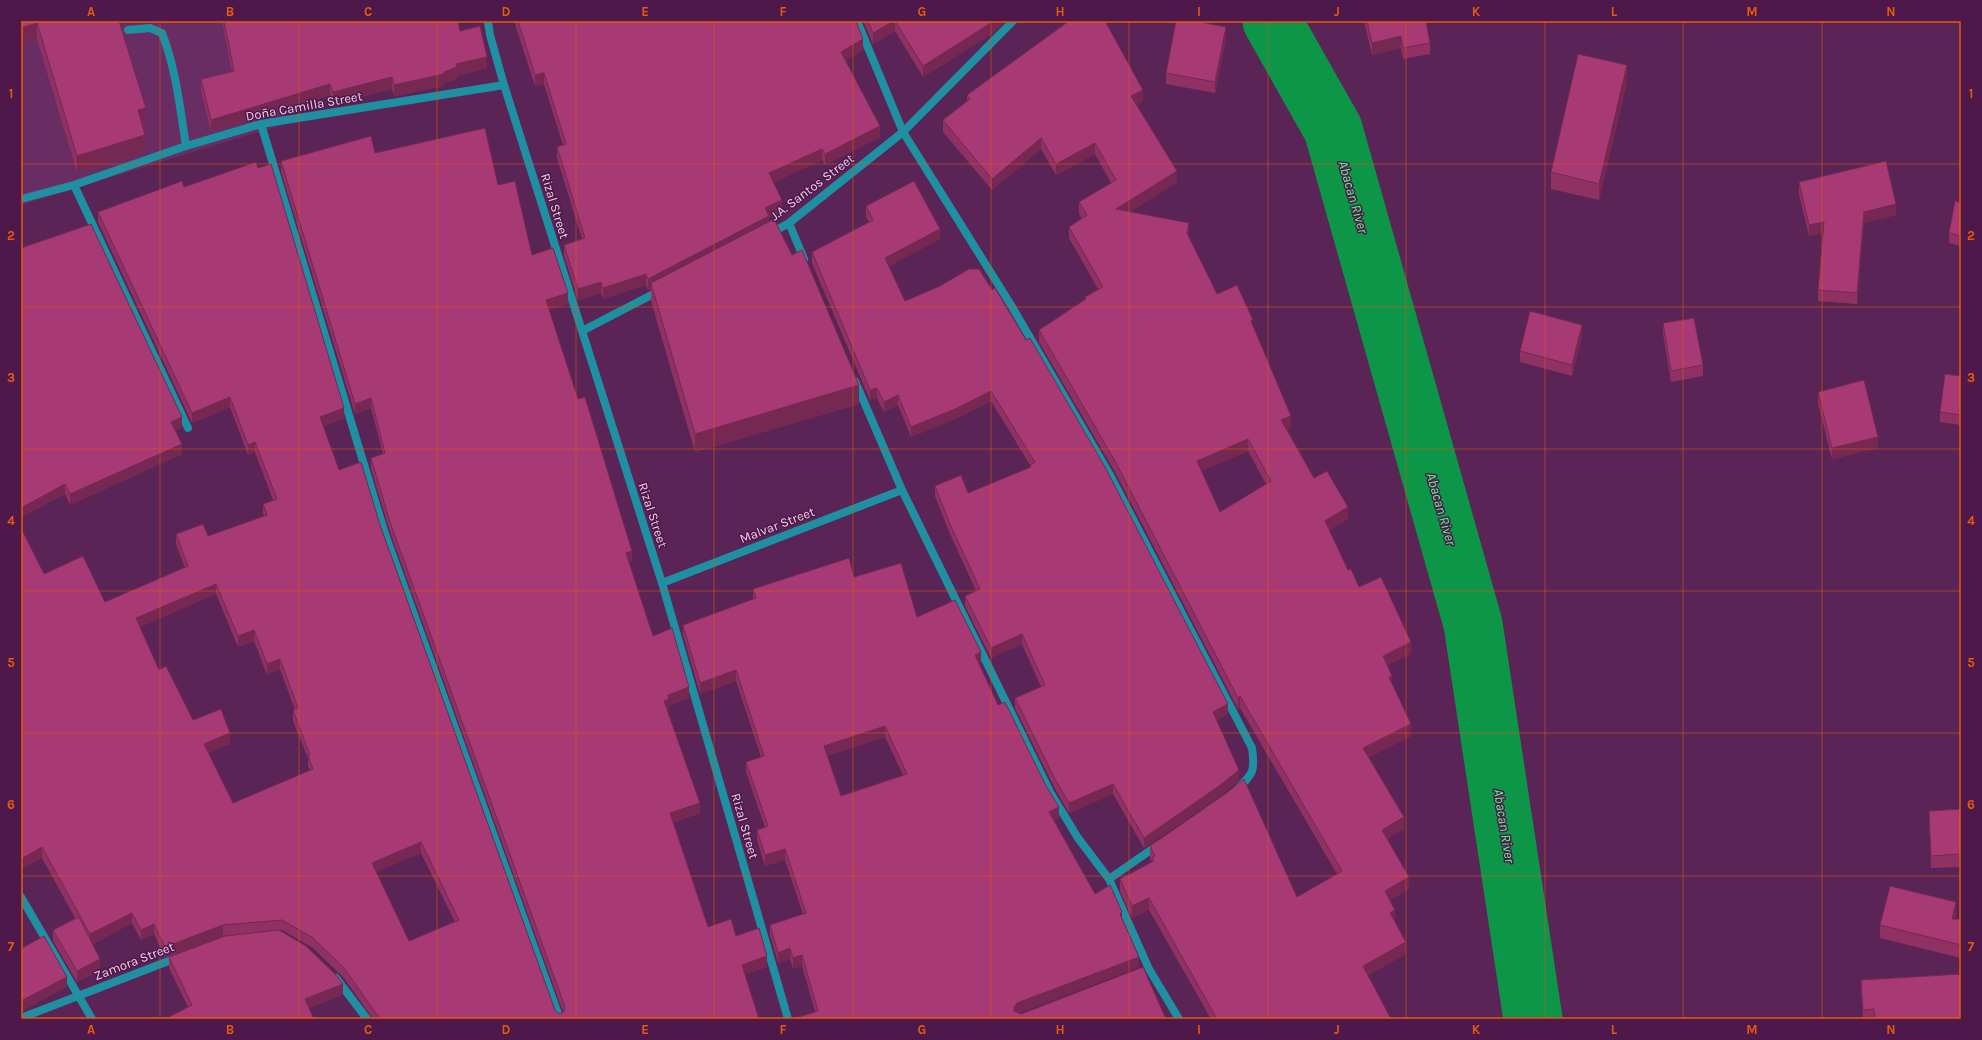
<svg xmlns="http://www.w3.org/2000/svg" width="1982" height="1040" font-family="Karla,sans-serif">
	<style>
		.built { fill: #692d64 }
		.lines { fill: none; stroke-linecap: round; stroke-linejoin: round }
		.river { stroke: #0d9648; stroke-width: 59 }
		.service { stroke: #1e90a1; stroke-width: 8 }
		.minor { stroke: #1e90a1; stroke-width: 8 }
		.wall { fill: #903164; fill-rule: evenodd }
		.shaded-wall { fill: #752851 }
		.building { fill: #a73974; stroke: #752851; fill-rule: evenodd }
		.grid { fill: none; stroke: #e8590c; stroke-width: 1; stroke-opacity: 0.55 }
		.labels { text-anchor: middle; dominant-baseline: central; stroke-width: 3; stroke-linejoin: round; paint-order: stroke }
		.street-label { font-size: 13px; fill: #eecde9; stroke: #4e194a }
		.water-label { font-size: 14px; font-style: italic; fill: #62f38f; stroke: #4e194a }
		.neatline { fill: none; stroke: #e8590c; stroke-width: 1.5 }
		.grid-label { font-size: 13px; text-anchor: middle; font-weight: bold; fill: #e8590c }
	</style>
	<rect width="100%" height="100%" fill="#5a2456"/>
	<path class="built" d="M21 21H258L288 123 21 205Z"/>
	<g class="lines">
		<path class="river" d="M1272 21 1333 129 1473 624 1533 1019"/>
		<path class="service" d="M128 30 150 28 162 33C176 69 180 108 186 146"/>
		<path class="minor" d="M488 21 490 35 504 85 662 583 788 1019
			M857 21 903 132 1011 305 1110 475 1252 748C1255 769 1254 774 1238 788
			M261 124 385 534 560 1019
			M74 185 188 428
			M21 199 74 185 186 146 261 124 504 85
			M789 223 804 259
			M771 233 789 223 903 132 1013 21
			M582 331 661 290
			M855 381 902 490 1050 792 1078 838 1109 879 1149 969 1179 1019
			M662 583 902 490
			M1109 879 1158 845
			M21 897 92 1019
			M336 978 367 1019
			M21 1018 179 957"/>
	</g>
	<path class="wall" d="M21 21H119L146 124 142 125 145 152 77 172 37 39Z
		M222 21H458L460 31 487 68 457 76V79L444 83V86L394 96 392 89 333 104 330 95 211 131 201 91V79L232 72Z
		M514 21H856L863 50 846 60 880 137 825 165 822 160 774 182 782 211 769 217V221L859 404 695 452 651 301V289L648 290 646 285 603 299 601 293 578 300 564 256V245L582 239 557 158V147L563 145 544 84 535 86Z
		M863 21H1005L993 33 923 77 895 31 873 44Z
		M1365 21H1426L1430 43V54L1403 59 1401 48 1372 55 1365 25Z
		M1226 38 1215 93 1166 84V73Z
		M1627 82 1599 200 1551 189V172Z
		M967 95 1143 101 1136 105 1177 182 1130 212 1189 235 1188 236 1217 294 1253 327 1291 428 1287 429 1314 478 1348 519 1329 530 1348 570 1359 587 1411 654 1387 665 1392 684 1411 736 1369 757 1404 829 1387 839 1409 889 1390 900 1395 921 1406 954 1368 975 1391 1019H1211L1149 910 1132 918 1120 891V879L1152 862 1150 858V846L1297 897 1337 874 1240 708 1238 709 1115 472 1039 342V330L1085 299V297L1098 289 1069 238V227L1082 219 1079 214V202L1111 183 1095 154 1056 175 1041 149 992 190 943 132V120L967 101ZM1248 451 1266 484 1220 512 1201 471Z
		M375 153 498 185 532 255 568 304 549 310 632 562H629L653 636 689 698 669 705V710H667L700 813 673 823 708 927 736 936 767 967 745 974 759 1019H373L344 978 313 948 282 930H279L343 995 188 1007 169 968V957L267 932 223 936 165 958 154 934 141 940 132 923 93 944 100 970 77 982 53 941V930L75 918 42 858 21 869V528L44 574 105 602 185 568 176 544V534L208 536 264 516 263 514V504L273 500 255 452 248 455 230 407 192 423 98 222V212L184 187 344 418 323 426 339 470 380 525 555 1010 559 1014 563 1012 390 532 371 469V458L383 454 371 408 355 414 281 172V161ZM216 594 238 647 254 641 267 675 280 669 295 710H293V721L308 758V766L310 771 233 803 208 753 230 744 193 720 159 670 140 627ZM421 853 455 922 409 941 376 872Z
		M1799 182 1896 215 1864 223 1857 304 1818 301V290L1823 233 1809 236 1799 194Z
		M1961 203V246L1949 243V233Z
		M866 206 940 239 889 266 905 301 940 286 1228 714 1217 720 1239 780 1219 797 1144 848 1113 794 1069 813 1055 789 1015 708V698L1041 687 1022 644 991 658 965 606V596L976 591 950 534 935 496V486L968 493 1030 468V465L991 401 955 419 911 437 898 405 884 412 877 398 870 400 812 263V252L869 222 866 217Z
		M21 248 182 428 175 430 182 454 70 505 65 494Z
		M1663 323 1703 365V376L1671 382 1663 334Z
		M1582 336 1572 376 1520 362V351Z
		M1961 376V425L1940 422V412Z
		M1818 392 1878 448 1832 459 1818 403Z
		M854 577 917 617 981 663H979L998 705 1059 818 1054 820 1095 894 1122 920 1139 967 1019 1013 1021 1014 815 1011 802 966 793 969 790 959 778 963 770 935V925L803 914 785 860 765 866 757 840V830L765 827 746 772V762L761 757 736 681 700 694 683 635V625L753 599V589ZM885 737 903 775 841 796 827 756Z
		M1961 809V867L1931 868 1929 811Z
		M1956 915 1955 919H1961V958L1880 938V925Z
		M1861 980 1961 1019H1863L1861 991Z"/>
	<path class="shaded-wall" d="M894 21H895V31L873 44V33Z
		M994 21H1005L993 33 923 77V66Z
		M37 23V39L21 44V28Z
		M1226 27V38L1215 93V82Z
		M1401 36V48L1372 55V43Z
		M863 39V50L841 63V52Z
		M487 57V68L457 76V79L444 83V86L394 96V85L444 72 456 64Z
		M1627 65V82L1599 200V184Z
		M544 73V84L535 86V75Z
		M392 77V89L333 104V92Z
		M330 84V95L211 131V120Z
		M1143 90V101L1131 108V96Z
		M146 108V124L138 126V110Z
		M880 126V137L825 165V154Z
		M145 135V152L77 172V156Z
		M1041 138V149L992 190V179Z
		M1095 143V154L1056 175V164Z
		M822 149V160L769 184V173Z
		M1177 171V182L1116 221V209Z
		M782 200V211L769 217V227L651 283V289L648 290V279L765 208Z
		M1896 204V215L1864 223 1857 304V293L1864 212Z
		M1824 222V233L1809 236V225Z
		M1189 223V235L1187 245V233Z
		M940 229V239L885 269V258Z
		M646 274V285L603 299V288Z
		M601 282V293L578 300V289Z
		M568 293V304L546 311V300Z
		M1582 325V336L1572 376V365Z
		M859 385V404L695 452V434Z
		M877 388V398L870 400V390Z
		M991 391V401L955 419 911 437V427Z
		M898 395V405L884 412V402Z
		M230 397V407L192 423V413Z
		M371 398V408L355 414V404Z
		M344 408V418L320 428V417Z
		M1291 416V428L1281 432V420Z
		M182 417V428L171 432V422Z
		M1878 437V448L1832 459V448Z
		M1248 439V451L1197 473V461Z
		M255 442V452L248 455V445Z
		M182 444V454L70 505V494Z
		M65 484V494L21 518V508Z
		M1348 507V519L1325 532V521Z
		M632 551V562L626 563V553Z
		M216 584V594L136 629V618Z
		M254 630V641L238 647V636Z
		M1022 634V644L991 658V648Z
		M1411 642V654L1383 667V656Z
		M981 652V663L975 665V655Z
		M280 659V669L267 675V664Z
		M736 670V681L700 694V683Z
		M1392 676V687L1389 677Z
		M689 687V698L669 705V710L664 711V701L668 695Z
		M1240 696V708L1238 709V698Z
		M1228 704V714L1213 722V712Z
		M1411 724V736L1363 760V748Z
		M885 726V737L824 757V746Z
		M230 733V744L204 754V744Z
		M1239 770V780L1219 797 1144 848V838Z
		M1113 784V794L1069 813V803Z
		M700 803V813L670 824V813Z
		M1059 807V818L1049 822V812Z
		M1404 817V829L1382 842V830Z
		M421 842V853L372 874V863Z
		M42 847V858L21 869V859Z
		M785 849V860L765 866V855Z
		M1409 877V889L1385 903V891Z
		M1149 898V910L1132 918V906Z
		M1956 902V915L1952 932V919Z
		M1395 910V921L1390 913Z
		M1122 912V923L1120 914Z
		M132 913V923L90 945V934Z
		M154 924V934L141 940V930Z
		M223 925V936L165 958V947Z
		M1406 942V954L1363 978V966Z
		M790 948V959L778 963V953Z
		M802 955V966L793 969V958Z
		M767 956V967L742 975V965Z
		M1139 957V967L1017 1014 1014 1018V1007L1017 1003Z
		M100 959V970L77 982V971Z
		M67 977V987L21 1012V1001Z
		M343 984V995L305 1010V999Z"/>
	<path class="building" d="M21 21H119L146 108 138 110 145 135 77 156 37 23 21 28Z
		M224 21H458L460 31 480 26 487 57 456 64 457 67 444 72V74L394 85 392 77 333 92 330 84 211 120 201 79 234 71Z
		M518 21H856L863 39 841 52 880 126 825 154 822 149 769 173 782 200 765 208 769 216 648 279 646 274 603 288 601 282 578 289 564 245 585 238 557 147 566 144 544 73 535 75Z
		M868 21H894L873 33Z
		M895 21H994L923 66Z
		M1069 21H1105L1143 90 1131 96 1177 171 1116 209 1189 223 1187 233 1217 294 1237 285 1253 320 1251 321 1291 416 1281 420 1314 478 1327 471 1348 507 1325 521 1348 570 1351 569 1359 587 1381 577 1411 642 1383 656 1392 676 1389 677 1411 724 1363 748 1404 817 1382 830 1409 877 1385 891 1395 910 1390 913 1406 942 1363 966 1391 1019H1217L1149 898 1132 906 1120 879 1154 861 1152 857 1155 856 1150 846 1225 794 1244 779 1297 897 1342 871 1240 696 1238 698 1115 461 1039 330 1086 299 1085 297 1103 287 1069 227 1087 215 1079 202 1116 180 1095 143 1056 164 1041 138 992 179 943 120 970 99 967 95ZM1248 439 1271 481 1220 512 1197 461Z
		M1176 21H1195L1226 27 1215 82 1166 73Z
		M1367 21H1426L1430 43 1403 48 1401 36 1372 43Z
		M1578 54 1627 65 1599 184 1551 172Z
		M485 128 498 185 515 181 532 255 553 248 568 293 546 300 578 399 585 397 632 551 626 553 653 636 672 628 689 687 668 695 669 699 664 701 700 803 670 813 708 927 731 919 736 936 759 928 767 956 742 965 759 1019H380L344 968 313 938 282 920 223 925 165 947 154 924 141 930 132 913 90 934 42 847 21 859V528L44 574 83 556 105 602 188 566 176 534 203 524 208 536 267 515 263 504 277 499 255 442 248 445 230 397 192 413 98 212 182 181 184 187 256 162 258 168 271 164 344 408 320 417 339 470 361 462 380 525 555 1010 559 1014 564 1012 565 1007 390 522 371 458 385 453 371 398 355 404 281 161 371 136 375 153ZM216 584 238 636 254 630 267 664 280 659 298 708 293 710 310 755 308 756 313 769 233 803 204 744 230 733 221 709 193 720 166 666 159 670 136 618ZM421 842 459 920 409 941 372 863Z
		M1886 161 1896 204 1864 212 1857 293 1818 290 1824 222 1809 225 1799 182Z
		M914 181 940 229 885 258 905 301 940 286 969 269H979L992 290 995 288 1026 340 1030 338 1105 467 1228 704 1213 712 1239 770 1219 786 1144 838 1113 784 1069 803 1055 779 1015 698 1045 685 1022 634 991 648 965 596 980 589 950 524 935 486 961 475 968 493 1031 467 1030 465 1035 462 991 391 955 409 911 427 898 395 884 402 877 388 870 390 812 252 873 220 866 206Z
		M1955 201 1961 203V236L1949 233Z
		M774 219 792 255 802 250 859 385 695 434 651 283Z
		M91 224 182 417 171 422 182 444 70 494 65 484 21 508V248Z
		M1530 311 1582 325 1572 365 1520 351Z
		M1694 318 1703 365 1671 371 1663 323Z
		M1945 374 1961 376V415L1940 412Z
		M1864 380 1878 437 1832 448 1818 392Z
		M849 558 854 577 901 563 917 617 955 600 981 652 975 655 998 705 1005 702 1045 784 1059 807 1049 812 1095 894 1110 885 1122 912 1120 914 1139 957 1017 1003 1014 1007V1011L1021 1014 1143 967 1166 1019H792L818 1011 802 955 793 958 790 948 778 953 770 925 806 913 785 849 765 855 757 830 768 826 746 762 764 756 736 670 700 683 683 625 756 598 753 589ZM885 726 907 774 841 796 824 746Z
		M1961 809V854L1931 856 1929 811Z
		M1890 886 1956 902 1952 919H1961V945L1880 925Z
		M79 917 100 959 77 971 53 930Z
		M279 930 306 946 336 975 343 984 305 999 314 1019H165L192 1005 169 957 225 936Z
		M44 936 67 977 21 1001V946L22 948Z
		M1961 974V1019H1875L1874 1009 1863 1010 1861 980Z"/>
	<path class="grid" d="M160 21V1019M299 21V1019M437 21V1019M576 21V1019M714 21V1019M853 21V1019M991 21V1019M1129 21V1019M1268 21V1019M1406 21V1019M1545 21V1019M1683 21V1019M1822 21V1019M21 164H1961M21 307H1961M21 449H1961M21 591H1961M21 733H1961M21 876H1961"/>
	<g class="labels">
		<g class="street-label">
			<text transform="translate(304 106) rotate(-10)">Doña Camilla Street</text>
			<text transform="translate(812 187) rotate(-37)">J.A. Santos Street</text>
			<text transform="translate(555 206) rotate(73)">Rizal Street</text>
			<text transform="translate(653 515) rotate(72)">Rizal Street</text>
			<text transform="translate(777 525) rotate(-21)">Malvar Street</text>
			<text transform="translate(745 826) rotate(74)">Rizal Street</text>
			<text transform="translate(134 961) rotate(-21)">Zamora Street</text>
		</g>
		<g class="water-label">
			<text transform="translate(1353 197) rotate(74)">Abacan River</text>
			<text transform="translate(1441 509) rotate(74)">Abacan River</text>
			<text transform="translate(1504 826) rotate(81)">Abacan River</text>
		</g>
	</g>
	<rect width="1982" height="1040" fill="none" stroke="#4e194a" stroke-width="44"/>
	<rect x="22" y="22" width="1938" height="996" class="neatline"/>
	<g class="grid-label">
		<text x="91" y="16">A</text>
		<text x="230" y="16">B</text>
		<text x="368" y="16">C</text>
		<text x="506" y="16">D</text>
		<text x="645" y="16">E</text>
		<text x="783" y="16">F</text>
		<text x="922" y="16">G</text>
		<text x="1060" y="16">H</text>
		<text x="1199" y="16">I</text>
		<text x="1337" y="16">J</text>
		<text x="1476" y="16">K</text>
		<text x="1614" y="16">L</text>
		<text x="1752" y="16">M</text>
		<text x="1891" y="16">N</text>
		<text x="11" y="98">1</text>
		<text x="1971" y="98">1</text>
		<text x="11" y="240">2</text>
		<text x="1971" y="240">2</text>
		<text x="11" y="382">3</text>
		<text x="1971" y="382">3</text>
		<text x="11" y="525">4</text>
		<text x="1971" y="525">4</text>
		<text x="11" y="667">5</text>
		<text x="1971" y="667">5</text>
		<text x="11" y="809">6</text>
		<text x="1971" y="809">6</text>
		<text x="11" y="951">7</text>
		<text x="1971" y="951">7</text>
		<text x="91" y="1034">A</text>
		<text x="230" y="1034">B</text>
		<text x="368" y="1034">C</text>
		<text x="506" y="1034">D</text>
		<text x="645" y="1034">E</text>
		<text x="783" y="1034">F</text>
		<text x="922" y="1034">G</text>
		<text x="1060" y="1034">H</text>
		<text x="1199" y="1034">I</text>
		<text x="1337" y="1034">J</text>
		<text x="1476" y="1034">K</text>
		<text x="1614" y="1034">L</text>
		<text x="1752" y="1034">M</text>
		<text x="1891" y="1034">N</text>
	</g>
</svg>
